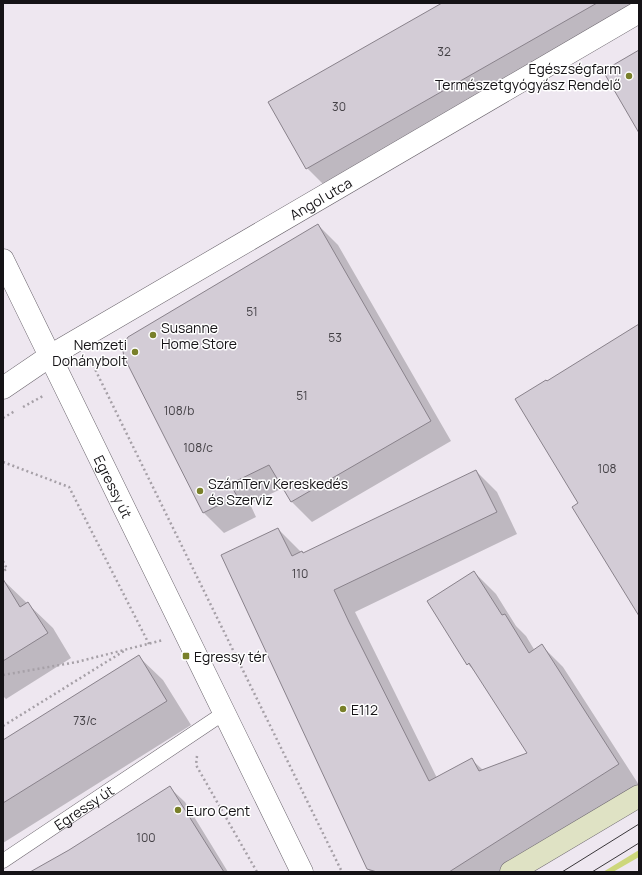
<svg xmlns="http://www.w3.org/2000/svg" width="642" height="875" font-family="Manrope,sans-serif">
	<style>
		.green { fill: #cdd77b }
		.shadow { fill: #0003 }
		.building { fill: #d3ccd6; stroke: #89828b }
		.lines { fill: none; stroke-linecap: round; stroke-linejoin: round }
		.service-casing { stroke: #6a646c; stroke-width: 15 }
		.minor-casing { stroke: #6a646c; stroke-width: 23 }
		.tertiary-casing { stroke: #6a646c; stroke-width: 23 }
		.secondary-casing { stroke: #6a646c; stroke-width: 23 }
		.path { stroke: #a6a0a7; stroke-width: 2.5; stroke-dasharray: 2 3; stroke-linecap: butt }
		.service { stroke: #fff; stroke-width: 14 }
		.minor { stroke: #fff; stroke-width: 22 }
		.tertiary { stroke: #fff; stroke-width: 22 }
		.secondary { stroke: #dfe2c4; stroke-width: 22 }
		.tram { stroke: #3a373b; stroke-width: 1 }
		.poi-dot { fill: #79802a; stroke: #fff; stroke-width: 1.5 }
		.labels { text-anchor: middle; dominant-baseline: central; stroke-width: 3; stroke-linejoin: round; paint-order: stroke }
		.number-label { font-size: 12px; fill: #444146 }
		.poi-label { font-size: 14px; fill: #151316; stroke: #fff; text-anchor: start }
		.street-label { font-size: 14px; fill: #151316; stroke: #fff }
	</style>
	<rect width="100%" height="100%" fill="#eee7f0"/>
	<path class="green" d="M639 850V857L613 872H603Z"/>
	<path class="shadow" d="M441 3H639L327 188 307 168 270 102 442 4Z
		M318 225 338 245 451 441 312 522 291 501 283 488 250 504 256 517 224 533 204 513 125 357Z
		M476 471 497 492 517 534 355 612 437 778 472 760 483 770 528 753 476 673 468 664 474 572 496 594 516 626 526 636 535 651 542 646 563 667 639 785 503 872H371L368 869 278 529 303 554Z
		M3 580 53 628 71 658 6 699 3 696Z
		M138 656 163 680 191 725 3 843V741Z
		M170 788 185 802 228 872H34Z"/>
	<path class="building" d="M442 3H597L306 169 268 102Z
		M639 50V133L603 71Z
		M318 224 431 421 291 502 269 465 230 484 237 496 203 513 124 357 122 346 128 337Z
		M639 324V616L572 507 578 503 515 399 546 380 547 381Z
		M476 470 497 512 334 590 349 622 429 781 472 758 479 771 527 753 469 663 467 665 427 601 474 571 502 615 505 614 529 653 542 644 619 764 449 872H377L367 869 221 555 278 528 292 556 302 551 303 553Z
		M3 579 20 607 28 602 48 633 3 661Z
		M139 655 167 701 3 803V740Z
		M170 786 224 872H30L69 850Z"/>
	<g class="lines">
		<defs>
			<g id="service">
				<path id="s1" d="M3 861 224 713"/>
			</g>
			<g id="minor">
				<path id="s2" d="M3 388 50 356 639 12"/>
			</g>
			<g id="tertiary">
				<path id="s3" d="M3 260 302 872"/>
			</g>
			<path id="secondary" d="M511 872 639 796"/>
		</defs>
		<use href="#service" class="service-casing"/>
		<use href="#minor" class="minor-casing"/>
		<use href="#tertiary" class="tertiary-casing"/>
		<use href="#secondary" class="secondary-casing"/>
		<path class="path" d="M91 361 342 872
			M23 407 43 396
			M3 418 15 411
			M3 462 69 487 149 644
			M3 561 7 569 3 571
			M3 675 77 662 163 640
			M3 726 124 651
			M197 756 196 765 257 872"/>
		<use href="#service" class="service"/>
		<use href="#minor" class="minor"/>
		<use href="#tertiary" class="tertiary"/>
		<use href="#secondary" class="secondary"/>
		<path class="tram" d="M562 872 639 824
			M592 872 639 843"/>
	</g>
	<g class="poi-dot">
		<circle cx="629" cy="76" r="4"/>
		<circle cx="153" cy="335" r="4"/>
		<circle cx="135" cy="352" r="4"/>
		<circle cx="200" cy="491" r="4"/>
		<rect x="182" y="652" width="8" height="8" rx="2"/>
		<circle cx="343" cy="709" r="4"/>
		<circle cx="178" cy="810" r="4"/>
	</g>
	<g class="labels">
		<g class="number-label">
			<text x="444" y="51">32</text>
			<text x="339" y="106">30</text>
			<text x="252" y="311">51</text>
			<text x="335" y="337">53</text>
			<text x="302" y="395">51</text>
			<text x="179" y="410">108/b</text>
			<text x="198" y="447">108/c</text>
			<text x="607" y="468">108</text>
			<text x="300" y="573">110</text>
			<text x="85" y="720">73/c</text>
			<text x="146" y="837">100</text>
		</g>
		<g class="poi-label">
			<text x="621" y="68" text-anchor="end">Egészségfarm<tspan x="621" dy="16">Természetgyógyász Rendelő</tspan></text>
			<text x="161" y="327">Susanne<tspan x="161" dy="16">Home Store</tspan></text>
			<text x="127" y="344" text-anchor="end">Nemzeti<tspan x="127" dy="16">Dohánybolt</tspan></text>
			<text x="208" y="483">SzámTerv Kereskedés<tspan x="208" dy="16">és Szerviz</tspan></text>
			<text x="194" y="656">Egressy tér</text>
			<text x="351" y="709">E112</text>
			<text x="186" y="810">Euro Cent</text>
		</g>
		<g class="street-label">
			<text stroke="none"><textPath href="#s2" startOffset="370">Angol utca</textPath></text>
			<text stroke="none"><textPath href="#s3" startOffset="252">Egressy út</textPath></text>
			<text stroke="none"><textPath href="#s1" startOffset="97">Egressy út</textPath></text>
		</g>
	</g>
	<rect width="642" height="875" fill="none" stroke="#151316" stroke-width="8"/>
</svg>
